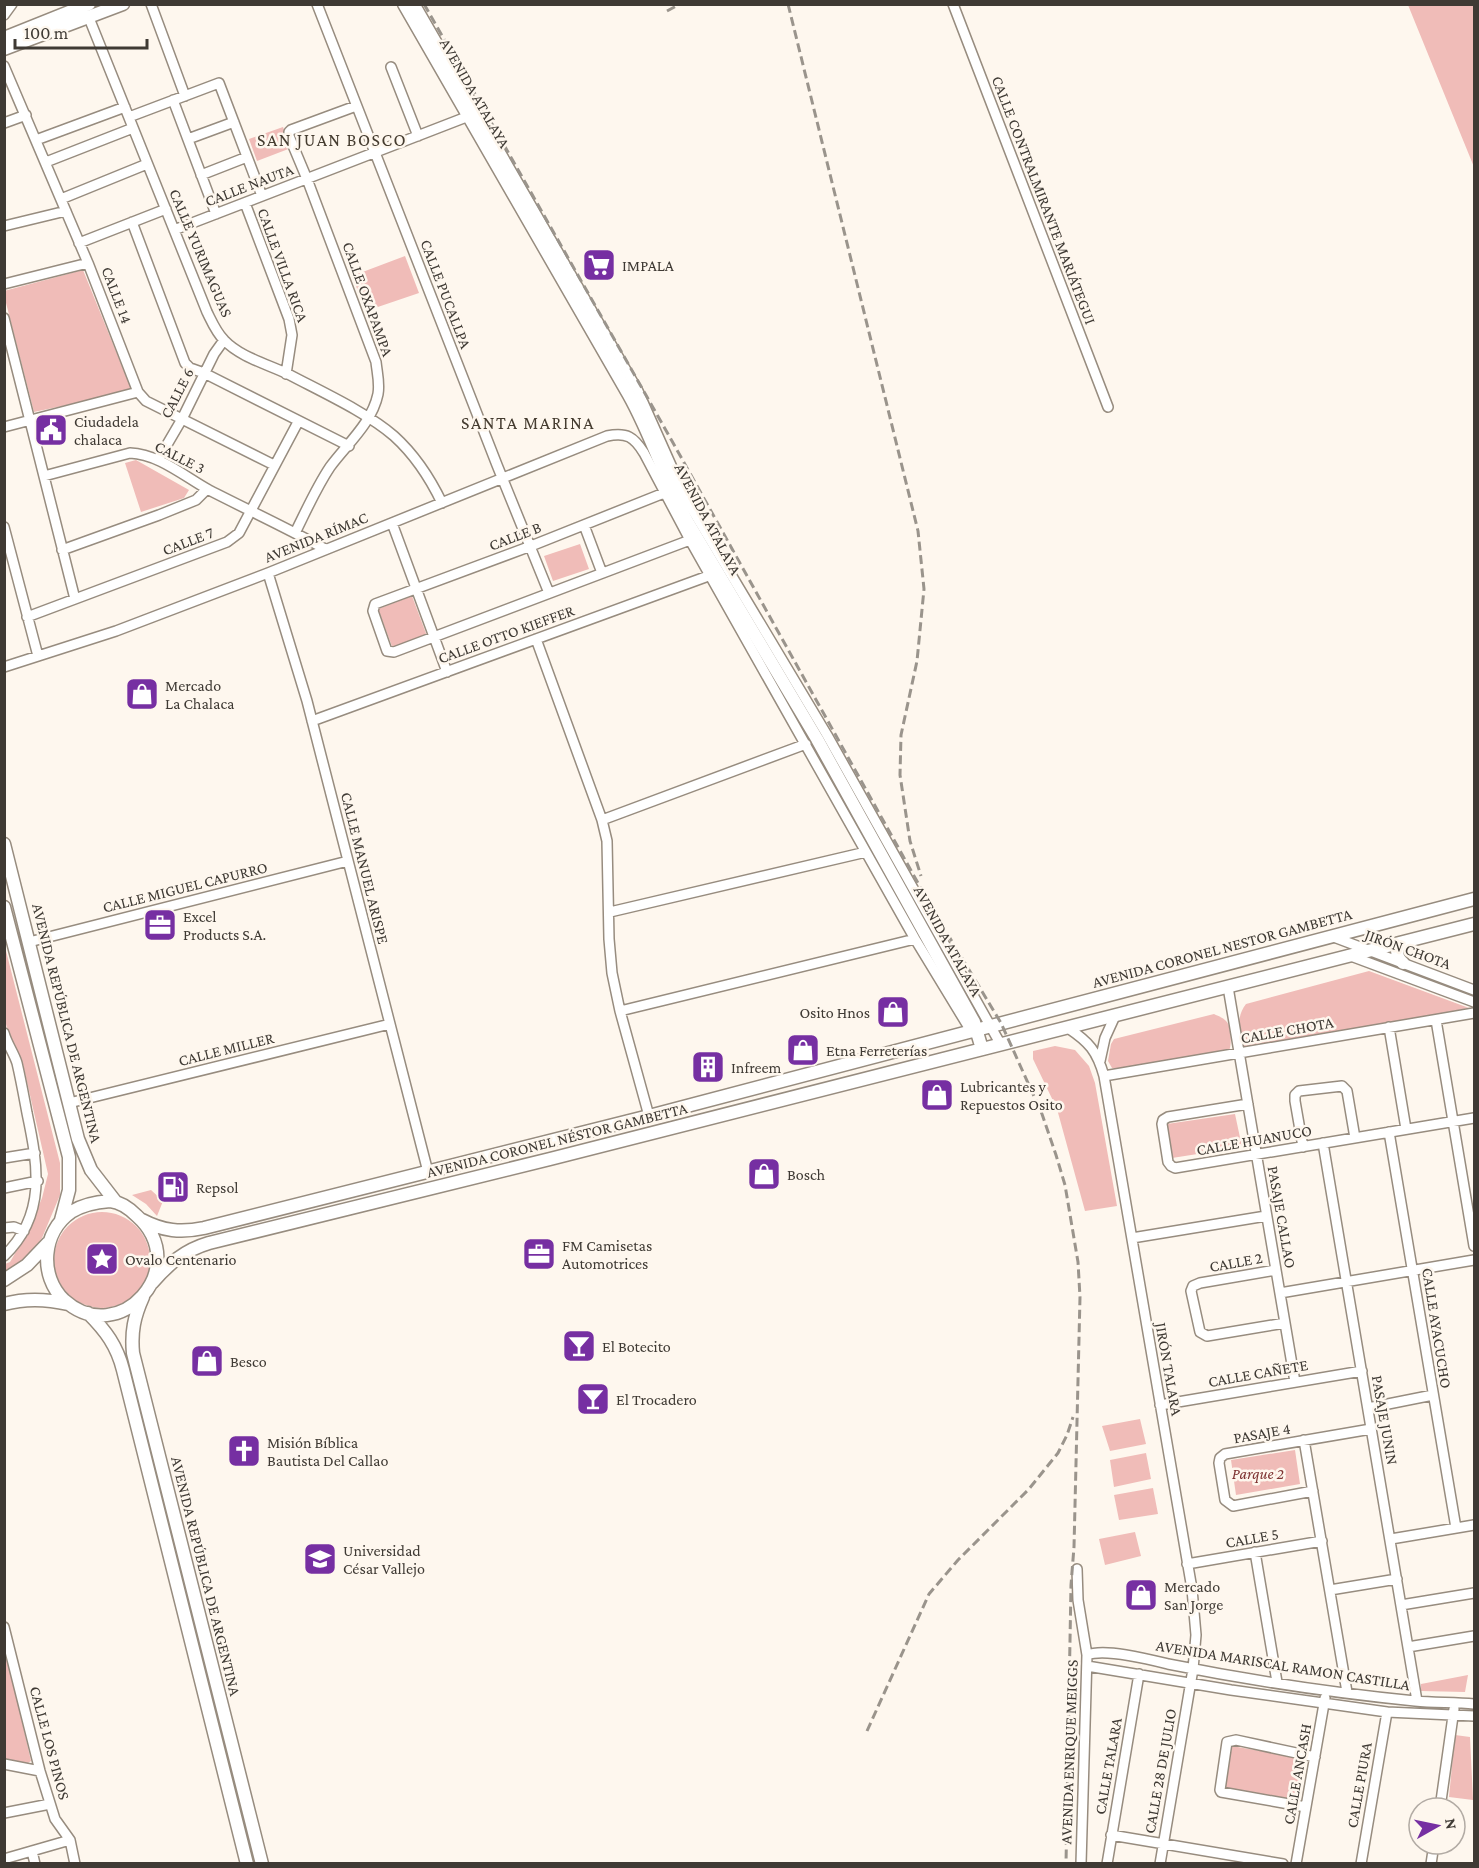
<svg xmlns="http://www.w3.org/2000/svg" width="1479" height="1868" font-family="'Crimson Pro',serif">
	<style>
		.green { fill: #f0bcb8 }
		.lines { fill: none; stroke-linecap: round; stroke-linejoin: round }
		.minor-casing { stroke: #978c7f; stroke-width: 12 }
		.major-casing { stroke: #978c7f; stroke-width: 15 }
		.minor { stroke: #fff; stroke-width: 9 }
		.major { stroke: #fff; stroke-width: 12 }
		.rail { stroke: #9a948c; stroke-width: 3; stroke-dasharray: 9 4.5; stroke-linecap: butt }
		.labels { text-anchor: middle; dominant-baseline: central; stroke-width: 5; stroke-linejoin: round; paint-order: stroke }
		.street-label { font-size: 16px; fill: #3f3a34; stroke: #fef7ee }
		.poi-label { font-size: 16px; fill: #3f3a34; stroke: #fef7ee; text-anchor: start }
		.park-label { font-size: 16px; font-style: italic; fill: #7e3332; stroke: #fef7ee }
		.neighbourhood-label { font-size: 18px; letter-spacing: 1.5px; fill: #453c30; stroke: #fef7ee }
	</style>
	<rect width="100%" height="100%" fill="#fef7ee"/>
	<path class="green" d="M1408 5H1474V167Z
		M283 127 291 148 257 161 249 139Z
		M405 256 419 293 366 311 352 276Z
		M83 270 132 391 34 412 5 299 4 291Z
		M136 460 189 490 184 498 141 512 125 463Z
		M580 544 589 569 553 581 544 556Z
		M412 596 427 636 393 649 378 609Z
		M4 943 60 1163V1195L42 1238 17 1270 5 1276V1264L10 1262 28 1231 42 1198 48 1174 22 1060C18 1051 11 1042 9 1035 0 1011 5 969 4 943Z
		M1369 971 1469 1008 1248 1049 1244 1047C1238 1033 1236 1017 1246 1004Z
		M1214 1014C1218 1016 1224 1018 1227 1022 1231 1028 1232 1044 1229 1051L1117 1070 1112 1068 1108 1061 1111 1044 1114 1039Z
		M1055 1046 1075 1050 1089 1066 1095 1083 1117 1206 1085 1211 1057 1109 1033 1059V1051Z
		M1235 1114 1242 1147 1172 1158 1167 1124Z
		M151 1190 163 1201 157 1216 146 1204 132 1195Z
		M54 1260a48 48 0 1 1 96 0a48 48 0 1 1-96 0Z
		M1140 1419 1146 1444 1110 1451 1102 1426Z
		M1295 1450 1300 1484 1236 1495 1231 1460Z
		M1146 1453 1151 1479 1114 1487 1110 1460Z
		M1153 1488 1158 1514 1119 1520 1114 1495Z
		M1135 1532 1141 1556 1105 1565 1099 1539Z
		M5 1648 31 1761 28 1763 5 1759Z
		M1468 1675 1465 1692 1421 1691V1684Z
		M1455 1735 1470 1737 1473 1800 1449 1797Z
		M1232 1746 1306 1759 1299 1802 1225 1788Z"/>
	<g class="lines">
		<defs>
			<path id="minor" d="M151 4 185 96
				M317 4 497 465 549 593
				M415 4 638 391 687 501 827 735 1001 1045
				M953 4 1108 407
				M4 15 12 4
				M89 18 207 312C212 322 216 332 224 340 240 357 267 364 288 374 320 391 368 413 394 436 415 455 430 478 442 503
				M4 66 88 263 138 392 146 401 274 465
				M391 67 418 136
				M173 100 216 214
				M129 117 219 83 262 196
				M4 123 26 115
				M188 139 234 122
				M36 140 125 107
				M46 162 133 128
				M201 175 247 157
				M61 199 147 164
				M245 203 289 319 292 335 286 374
				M132 222 185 363 190 368 204 373 349 446
				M4 226 66 211
				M174 230 469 116
				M79 243 166 209
				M4 284 88 263
				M4 318 75 599
				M4 427 138 392
				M158 460 182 419 214 354 224 340
				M44 476 130 453C159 454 185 477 209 490 248 510 287 528 325 549
				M664 493 531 546 375 604 373 611 387 651 394 652 690 540
				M392 523 447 672
				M584 525 602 573
				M4 527 38 656
				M295 533C306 511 316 488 330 467 347 444 372 423 378 394 380 383 377 372 376 362L307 179 289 136V132L291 130 356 106
				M62 550 159 515 196 500 207 489
				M268 573 307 701 428 1172
				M27 617 227 542 239 533 298 422
				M536 639 602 820 607 841 609 939 612 973 620 1011 649 1116
				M4 667 116 631 268 573 607 436C627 432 634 437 644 453L690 540 915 939 971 1031
				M312 721 711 575
				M602 820 806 744
				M610 912 866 852
				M1331 936 1474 990
				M29 942 348 861
				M1348 955 1474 1002
				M1228 987 1295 1382
				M620 1011 915 939
				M1436 1020 1474 1246
				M1389 1027 1406 1129
				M1068 1028C1089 1042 1097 1051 1104 1076L1192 1589 1196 1635 1193 1669 1160 1864
				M4 1033C7 1044 14 1053 17 1063 21 1080 24 1097 27 1113 38 1165 47 1215 4 1256
				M1100 1061 1105 1038 1115 1016
				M1104 1076 1474 1013
				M69 1103 390 1024
				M1248 1104 1168 1117 1163 1120 1162 1124 1168 1162 1171 1166 1175 1168 1474 1118
				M1389 1132 1456 1528
				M1323 1143 1417 1701
				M1303 1147 1295 1101V1095L1299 1091 1342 1086 1347 1091 1355 1138
				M4 1158 35 1153
				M4 1188 38 1181
				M4 1228 14 1227 24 1231
				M1132 1238 1266 1216
				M1276 1270 1200 1283 1193 1286 1191 1291 1200 1332 1207 1336 1285 1323
				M1280 1293 1474 1260
				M1160 1405 1362 1371
				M1368 1408 1433 1395
				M1304 1440 1347 1692
				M1313 1491 1233 1506 1225 1500 1219 1463 1220 1458 1225 1454 1371 1429
				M1391 1539 1474 1525
				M1255 1552 1277 1682
				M1187 1564 1322 1541
				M1077 1569 1078 1600 1087 1655 1081 1864
				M1330 1590 1397 1579
				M1401 1605 1474 1593
				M4 1627 40 1771 55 1819 70 1840 75 1864
				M1408 1647 1474 1636
				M1087 1655C1105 1648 1148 1659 1168 1664 1248 1680 1334 1693 1415 1701 1435 1703 1455 1702 1474 1704
				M1087 1666 1231 1690 1387 1712 1474 1716
				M4 1764 40 1771
				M1306 1807 1221 1792 1220 1790 1227 1742 1236 1740 1315 1757
				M1440 1808 1454 1709
				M4 1813 50 1804
				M1111 1835 1283 1864
				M32 1851 35 1864
				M4 1859 70 1840
				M1107 1864 1139 1674
				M1296 1864 1325 1698
				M1361 1864 1387 1712
				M1431 1864 1434 1844"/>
			<path id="major" d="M404 4 629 395C652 436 665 480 687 521L817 739 974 1022 982 1049
				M4 38 89 4
				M4 49 123 4
				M4 844 78 1139 91 1170 115 1201
				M4 907 69 1157V1190L61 1220
				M1403 963C1395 956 1395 947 1405 942
				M110 1201C121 1202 129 1208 137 1216 194 1267 119 1350 64 1300 39 1276 42 1232 71 1212 82 1205 96 1202 110 1201Z
				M142 1220C163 1231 181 1233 204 1228L649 1116 1474 899
				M4 1280 27 1265 48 1243
				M152 1283C168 1264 185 1250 209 1243L550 1159 1474 924
				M143 1297C134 1317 131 1332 133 1353L262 1864
				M4 1304C26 1298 47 1299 68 1304
				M88 1313C106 1331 117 1346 123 1370L247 1864"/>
		</defs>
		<use href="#minor" class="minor-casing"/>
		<use href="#major" class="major-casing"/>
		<use href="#minor" class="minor"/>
		<use href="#major" class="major"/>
		<path class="rail" d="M424 4 672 441 933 910 1001 1023 1042 1114 1056 1155 1065 1185 1078 1262 1080 1297 1074 1547 1071 1585 1066 1864
			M788 4 918 531 924 589 917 661 901 735 900 775 910 841 921 876
			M667 11 680 4
			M867 1731 929 1594 958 1560 1029 1489 1058 1453 1067 1435 1073 1417"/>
	</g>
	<defs>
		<symbol id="supermarket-square" viewBox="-11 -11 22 22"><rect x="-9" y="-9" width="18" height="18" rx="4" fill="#762fa2" stroke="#fef7ee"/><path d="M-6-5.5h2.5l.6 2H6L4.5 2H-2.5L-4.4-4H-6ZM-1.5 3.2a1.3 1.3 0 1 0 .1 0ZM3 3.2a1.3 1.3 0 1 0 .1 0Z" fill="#fff"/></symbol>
		<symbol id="civic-square" viewBox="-11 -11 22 22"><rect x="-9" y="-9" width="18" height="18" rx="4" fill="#762fa2" stroke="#fef7ee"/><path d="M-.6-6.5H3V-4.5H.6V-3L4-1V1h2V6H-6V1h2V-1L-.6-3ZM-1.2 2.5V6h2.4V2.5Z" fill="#fff"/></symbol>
		<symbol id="shop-square" viewBox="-11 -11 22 22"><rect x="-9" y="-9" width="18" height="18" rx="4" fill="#762fa2" stroke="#fef7ee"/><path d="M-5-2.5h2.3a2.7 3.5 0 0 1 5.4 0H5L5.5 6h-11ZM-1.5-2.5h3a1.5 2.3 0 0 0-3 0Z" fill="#fff"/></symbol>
		<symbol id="office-square" viewBox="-11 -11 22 22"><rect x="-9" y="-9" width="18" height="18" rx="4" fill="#762fa2" stroke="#fef7ee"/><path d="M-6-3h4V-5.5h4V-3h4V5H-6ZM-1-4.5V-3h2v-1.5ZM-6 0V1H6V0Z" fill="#fff"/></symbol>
		<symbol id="building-square" viewBox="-11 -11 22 22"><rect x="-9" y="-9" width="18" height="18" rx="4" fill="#762fa2" stroke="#fef7ee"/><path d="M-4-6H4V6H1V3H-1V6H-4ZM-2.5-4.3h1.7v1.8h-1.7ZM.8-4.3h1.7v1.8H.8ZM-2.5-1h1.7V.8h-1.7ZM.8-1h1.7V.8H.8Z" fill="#fff"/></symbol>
		<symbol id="fuel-square" viewBox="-11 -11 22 22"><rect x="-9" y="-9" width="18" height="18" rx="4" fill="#762fa2" stroke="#fef7ee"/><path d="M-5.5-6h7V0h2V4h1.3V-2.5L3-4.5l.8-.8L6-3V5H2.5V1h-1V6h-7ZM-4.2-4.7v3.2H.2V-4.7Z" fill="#fff"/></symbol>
		<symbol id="sight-square" viewBox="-11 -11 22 22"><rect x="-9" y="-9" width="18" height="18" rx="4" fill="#762fa2" stroke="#fef7ee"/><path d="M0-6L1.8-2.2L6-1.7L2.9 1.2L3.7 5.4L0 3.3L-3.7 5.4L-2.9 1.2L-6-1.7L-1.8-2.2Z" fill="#fff"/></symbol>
		<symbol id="bar-square" viewBox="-11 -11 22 22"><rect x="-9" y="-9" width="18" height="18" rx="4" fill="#762fa2" stroke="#fef7ee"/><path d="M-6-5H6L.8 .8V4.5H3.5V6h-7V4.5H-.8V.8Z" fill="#fff"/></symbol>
		<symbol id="church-square" viewBox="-11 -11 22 22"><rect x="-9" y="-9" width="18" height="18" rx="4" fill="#762fa2" stroke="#fef7ee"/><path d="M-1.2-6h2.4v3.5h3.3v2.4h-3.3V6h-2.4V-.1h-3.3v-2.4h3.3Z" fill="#fff"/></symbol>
		<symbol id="university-square" viewBox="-11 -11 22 22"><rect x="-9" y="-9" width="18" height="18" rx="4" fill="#762fa2" stroke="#fef7ee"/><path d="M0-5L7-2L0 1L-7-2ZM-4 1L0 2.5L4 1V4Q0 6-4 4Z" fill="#fff"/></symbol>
	</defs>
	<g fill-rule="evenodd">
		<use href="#supermarket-square" x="580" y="246" width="38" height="38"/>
		<use href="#civic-square" x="32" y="411" width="38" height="38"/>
		<use href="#shop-square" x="123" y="675" width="38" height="38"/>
		<use href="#office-square" x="141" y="906" width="38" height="38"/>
		<use href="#shop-square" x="874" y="993" width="38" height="38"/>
		<use href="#shop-square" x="784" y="1031" width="38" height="38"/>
		<use href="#building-square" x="689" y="1048" width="38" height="38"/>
		<use href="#shop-square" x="918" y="1076" width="38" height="38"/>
		<use href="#shop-square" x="745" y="1155" width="38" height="38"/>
		<use href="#fuel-square" x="154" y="1168" width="38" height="38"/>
		<use href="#office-square" x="520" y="1235" width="38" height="38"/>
		<use href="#sight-square" x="83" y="1240" width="38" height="38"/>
		<use href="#bar-square" x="560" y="1327" width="38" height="38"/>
		<use href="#shop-square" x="188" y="1342" width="38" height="38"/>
		<use href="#bar-square" x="574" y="1380" width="38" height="38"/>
		<use href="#church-square" x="225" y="1432" width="38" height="38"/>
		<use href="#university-square" x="301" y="1540" width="38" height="38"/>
		<use href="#shop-square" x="1122" y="1576" width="38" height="38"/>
	</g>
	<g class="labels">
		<g class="street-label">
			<text transform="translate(475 93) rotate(60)">AVENIDA ATALAYA</text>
			<text transform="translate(249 185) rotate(-21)">CALLE NAUTA</text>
			<text transform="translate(1044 200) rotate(69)">CALLE CONTRALMIRANTE MARIÁTEGUI</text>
			<text transform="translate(201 253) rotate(67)">CALLE YURIMAGUAS</text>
			<text transform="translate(283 265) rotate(70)">CALLE VILLA RICA</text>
			<text transform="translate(446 294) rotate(69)">CALLE PUCALLPA</text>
			<text transform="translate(117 295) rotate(69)">CALLE 14</text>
			<text transform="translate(368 299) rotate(70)">CALLE OXAPAMPA</text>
			<text transform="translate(177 393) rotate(-63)">CALLE 6</text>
			<text transform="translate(180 457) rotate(27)">CALLE 3</text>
			<text transform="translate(708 519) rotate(62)">AVENIDA ATALAYA</text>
			<text transform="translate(515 536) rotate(-21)">CALLE B</text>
			<text transform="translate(316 537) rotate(-22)">AVENIDA RÍMAC</text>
			<text transform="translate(188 541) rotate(-21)">CALLE 7</text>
			<text transform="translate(506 634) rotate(-20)">CALLE OTTO KIEFFER</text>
			<text transform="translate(365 868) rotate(76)">CALLE MANUEL ARISPE</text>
			<text transform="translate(185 887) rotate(-14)">CALLE MIGUEL CAPURRO</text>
			<text transform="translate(948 941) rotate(61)">AVENIDA ATALAYA</text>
			<text transform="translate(1222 948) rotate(-15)">AVENIDA CORONEL NESTOR GAMBETTA</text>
			<text transform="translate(1408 949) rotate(20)">JIRÓN CHOTA</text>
			<text transform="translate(67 1023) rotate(76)">AVENIDA REPÚBLICA DE ARGENTINA</text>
			<text transform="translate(1287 1030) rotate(-10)">CALLE CHOTA</text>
			<text transform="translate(226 1049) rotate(-14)">CALLE MILLER</text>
			<text transform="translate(557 1140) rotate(-14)">AVENIDA CORONEL NÉSTOR GAMBETTA</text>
			<text transform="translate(1254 1140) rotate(-10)">CALLE HUANUCO</text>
			<text transform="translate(1282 1217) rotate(80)">PASAJE CALLAO</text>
			<text transform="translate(1236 1262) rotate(-10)">CALLE 2</text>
			<text transform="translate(1437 1328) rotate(81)">CALLE AYACUCHO</text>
			<text transform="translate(1169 1369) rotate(80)">JIRÓN TALARA</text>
			<text transform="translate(1258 1373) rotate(-10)">CALLE CAÑETE</text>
			<text transform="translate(1385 1420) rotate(80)">PASAJE JUNIN</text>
			<text transform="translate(1262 1433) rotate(-10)">PASAJE 4</text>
			<text transform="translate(1252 1538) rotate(-10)">CALLE 5</text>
			<text transform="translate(206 1576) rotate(76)">AVENIDA REPÚBLICA DE ARGENTINA</text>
			<text transform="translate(1283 1665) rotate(9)">AVENIDA MARISCAL RAMON CASTILLA</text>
			<text transform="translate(50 1743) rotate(75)">CALLE LOS PINOS</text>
			<text transform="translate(1069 1752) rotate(-88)">AVENIDA ENRIQUE MEIGGS</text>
			<text transform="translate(1108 1766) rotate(-80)">CALLE TALARA</text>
			<text transform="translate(1160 1771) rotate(-80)">CALLE 28 DE JULIO</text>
			<text transform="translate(1297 1774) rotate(-80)">CALLE ANCASH</text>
			<text transform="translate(1359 1785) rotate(-80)">CALLE PIURA</text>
		</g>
		<g class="poi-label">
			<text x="622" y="265">IMPALA</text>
			<text x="74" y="421">Ciudadela<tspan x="74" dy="18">chalaca</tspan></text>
			<text x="165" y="685">Mercado<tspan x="165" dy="18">La Chalaca</tspan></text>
			<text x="183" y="916">Excel<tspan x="183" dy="18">Products S.A.</tspan></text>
			<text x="870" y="1012" text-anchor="end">Osito Hnos</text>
			<text x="826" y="1050">Etna Ferreterías</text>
			<text x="731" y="1067">Infreem</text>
			<text x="960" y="1086">Lubricantes y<tspan x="960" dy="18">Repuestos Osito</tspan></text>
			<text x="787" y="1174">Bosch</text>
			<text x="196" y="1187">Repsol</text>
			<text x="562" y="1245">FM Camisetas<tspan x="562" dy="18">Automotrices</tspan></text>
			<text x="125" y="1259">Ovalo Centenario</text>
			<text x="602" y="1346">El Botecito</text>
			<text x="230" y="1361">Besco</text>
			<text x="616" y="1399">El Trocadero</text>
			<text x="267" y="1442">Misión Bíblica<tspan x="267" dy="18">Bautista Del Callao</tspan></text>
			<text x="343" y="1550">Universidad<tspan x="343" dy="18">César Vallejo</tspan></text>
			<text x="1164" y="1586">Mercado<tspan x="1164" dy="18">San Jorge</tspan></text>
		</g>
		<g class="park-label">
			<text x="1258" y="1473">Parque 2</text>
		</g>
		<g class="neighbourhood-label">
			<text x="332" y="140">SAN JUAN BOSCO</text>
			<text x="528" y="423">SANTA MARINA</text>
		</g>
	</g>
	<rect width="1479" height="1868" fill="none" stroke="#3f3a34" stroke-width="12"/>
	<g transform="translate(1437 1826) rotate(81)"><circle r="28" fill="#fef7ee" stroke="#b2aba4" stroke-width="1.5"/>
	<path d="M0-4.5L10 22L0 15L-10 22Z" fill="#762fa2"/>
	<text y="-9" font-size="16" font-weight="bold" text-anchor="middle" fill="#3f3a34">N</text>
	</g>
	<path d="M15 39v9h132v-9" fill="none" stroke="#3f3a34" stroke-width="3"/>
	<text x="24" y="39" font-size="18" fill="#3f3a34" stroke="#fef7ee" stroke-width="4.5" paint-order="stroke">100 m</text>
</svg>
